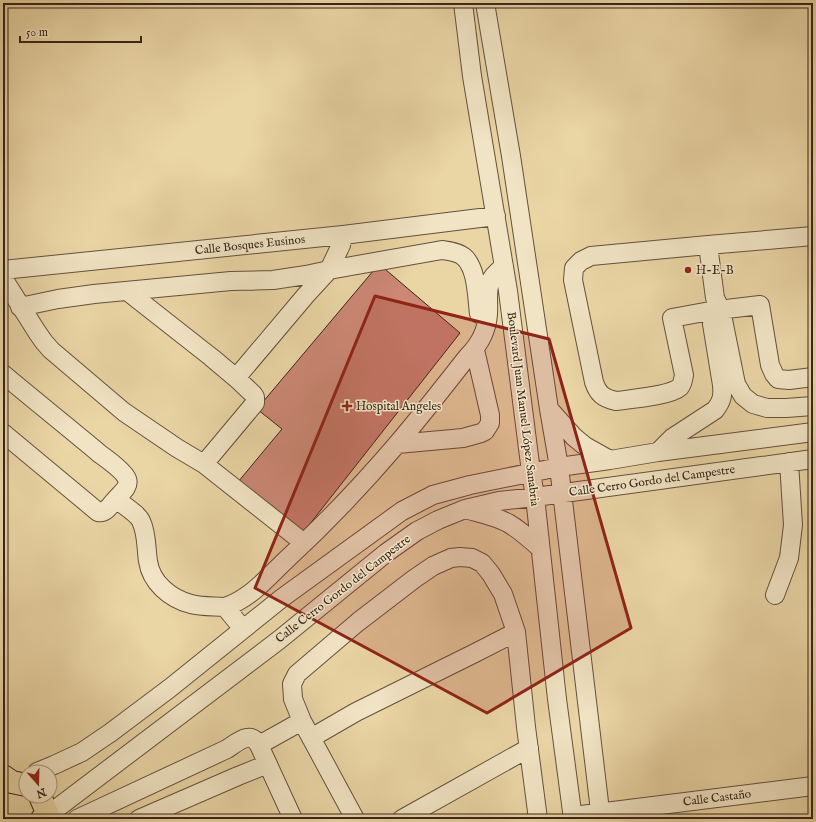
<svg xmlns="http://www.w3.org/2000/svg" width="816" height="822" font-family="'IM FELL English',serif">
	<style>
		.building { fill: #cc8775; stroke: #38241c }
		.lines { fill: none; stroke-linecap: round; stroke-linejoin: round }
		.minor-casing { stroke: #64503e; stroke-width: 20 }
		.major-casing { stroke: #38241c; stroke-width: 24 }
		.minor { stroke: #f1e4c4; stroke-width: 18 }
		.major { stroke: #ead5a5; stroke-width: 22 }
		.marked { fill: #8f2418; fill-opacity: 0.2; stroke: #8f2418; stroke-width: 3; stroke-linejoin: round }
		.poi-dot { fill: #8f2418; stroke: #f1e4c4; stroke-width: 1.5 }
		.labels { text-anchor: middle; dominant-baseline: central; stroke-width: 3; stroke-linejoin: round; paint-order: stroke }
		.street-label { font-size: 12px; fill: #38241c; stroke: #f1e4c4 }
		.poi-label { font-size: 12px; fill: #38241c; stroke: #f1e4c4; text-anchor: start }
	</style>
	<rect width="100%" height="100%" fill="#ead5a5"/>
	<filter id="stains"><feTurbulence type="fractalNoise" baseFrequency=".005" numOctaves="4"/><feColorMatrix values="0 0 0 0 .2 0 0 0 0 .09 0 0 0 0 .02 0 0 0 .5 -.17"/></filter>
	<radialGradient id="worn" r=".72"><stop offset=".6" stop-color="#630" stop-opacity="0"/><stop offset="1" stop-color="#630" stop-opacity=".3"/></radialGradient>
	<path class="building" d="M379 264 460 333 302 534 238 482 282 429 257 409Z"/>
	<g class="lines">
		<defs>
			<path id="minor" d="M463 3 472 76 508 291 531 472 535 497 557 699 573 819
				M485 3 511 156 549 409 559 467 601 819
				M813 236 708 245 715 298 721 310 736 384 743 396 753 404 767 408H786L813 406
				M708 245 591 256 581 261 574 268 573 280 594 382C598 394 603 398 616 401 630 399 670 396 680 387 683 383 683 379 684 375L672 318 710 311 760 305 770 365 774 374 778 379 789 380 813 377
				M3 270 343 235 496 216
				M329 270 442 250C449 251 458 252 464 257 477 268 477 298 479 314
				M329 270 341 245 343 235
				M3 278 37 332 44 342 51 350 124 412 177 448 204 464 255 403V397L253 394 236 378 211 357 127 291
				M20 307 58 299 94 294 231 281 273 280 306 275 329 270 306 295 236 378
				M3 374C35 401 68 427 100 454 107 459 124 471 127 479 130 487 121 493 116 499 123 505 138 514 141 521 147 533 146 548 148 561 151 583 171 599 191 604 202 607 214 606 225 607
				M549 409 574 437 585 446 610 460
				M3 433 98 512C106 514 111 504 116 499
				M397 444 463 438 481 433 485 431 490 423V415L475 350
				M658 452 672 438 715 410C722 401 723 396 722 385L712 324
				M204 464 304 543
				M465 509C479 513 495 516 508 523 520 530 530 539 540 548
				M775 595 789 558 793 525 789 462
				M243 629 225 607C250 599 268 577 287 559 326 523 363 484 398 443 422 415 445 385 468 356 479 345 487 330 488 314 489 303 486 290 491 280 494 274 500 270 504 266
				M311 738 356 712 475 653 516 632
				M259 745 302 721
				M37 772 54 765 82 752 110 733 170 688 282 598 402 511 433 495 470 485 559 467 610 460 658 452 813 432
				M573 816 813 786
				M51 819 48 815 279 640 386 553 417 531 438 520 465 509 499 501 535 497 813 459
				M77 819 227 749C238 742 250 730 259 745L293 819
				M139 819 238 776 268 764
				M355 819 302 721 293 699 292 684 297 674 358 622 414 579 433 566 451 558 460 557 472 558 482 563 491 574 503 594 516 632 526 727 538 819
				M402 819 529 748"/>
			<path id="major" d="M3 776 12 782 26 785
				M40 796 48 815 42 819"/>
		</defs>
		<use href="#minor" class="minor-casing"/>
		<use href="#major" class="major-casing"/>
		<use href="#minor" class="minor"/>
		<use href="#major" class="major"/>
	</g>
	<path class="marked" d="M375 296 549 339 631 628 487 713 255 588Z"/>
	<g class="poi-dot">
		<circle cx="688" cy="270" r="4"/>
		<path d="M345 400h4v4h4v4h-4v4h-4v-4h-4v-4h4z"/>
	</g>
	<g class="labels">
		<g class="street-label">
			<text transform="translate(250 245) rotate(-6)">Calle Bosques Eusinos</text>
			<text transform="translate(523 409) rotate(83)">Boulevard Juan Manuel López Sanabria</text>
			<text transform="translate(652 481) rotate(-8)">Calle Cerro Gordo del Campestre</text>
			<text transform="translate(343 589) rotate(-38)">Calle Cerro Gordo del Campestre</text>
			<text transform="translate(717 798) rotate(-7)">Calle Castaño</text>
		</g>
		<g class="poi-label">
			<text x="696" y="270">H-E-B</text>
			<text x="356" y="406">Hospital Angeles</text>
		</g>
	</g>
	<rect width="816" height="822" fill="none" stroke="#ead5a5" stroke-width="16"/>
	<rect x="4" y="4" width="808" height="814" fill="none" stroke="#38241c" stroke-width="2"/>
	<rect x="8" y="8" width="800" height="806" fill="none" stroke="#38241c"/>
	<g transform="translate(38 784) rotate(160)"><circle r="19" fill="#f1e4c4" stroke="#a79781"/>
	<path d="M0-3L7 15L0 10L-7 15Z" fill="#8f2418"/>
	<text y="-6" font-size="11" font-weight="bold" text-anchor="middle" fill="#38241c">N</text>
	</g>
	<path d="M20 36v6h121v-6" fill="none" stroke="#38241c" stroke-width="2"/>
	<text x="26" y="36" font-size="12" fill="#38241c" stroke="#f1e4c4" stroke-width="3" paint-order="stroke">50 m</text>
	<rect width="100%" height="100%" filter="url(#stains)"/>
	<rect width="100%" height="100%" fill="url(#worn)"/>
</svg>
